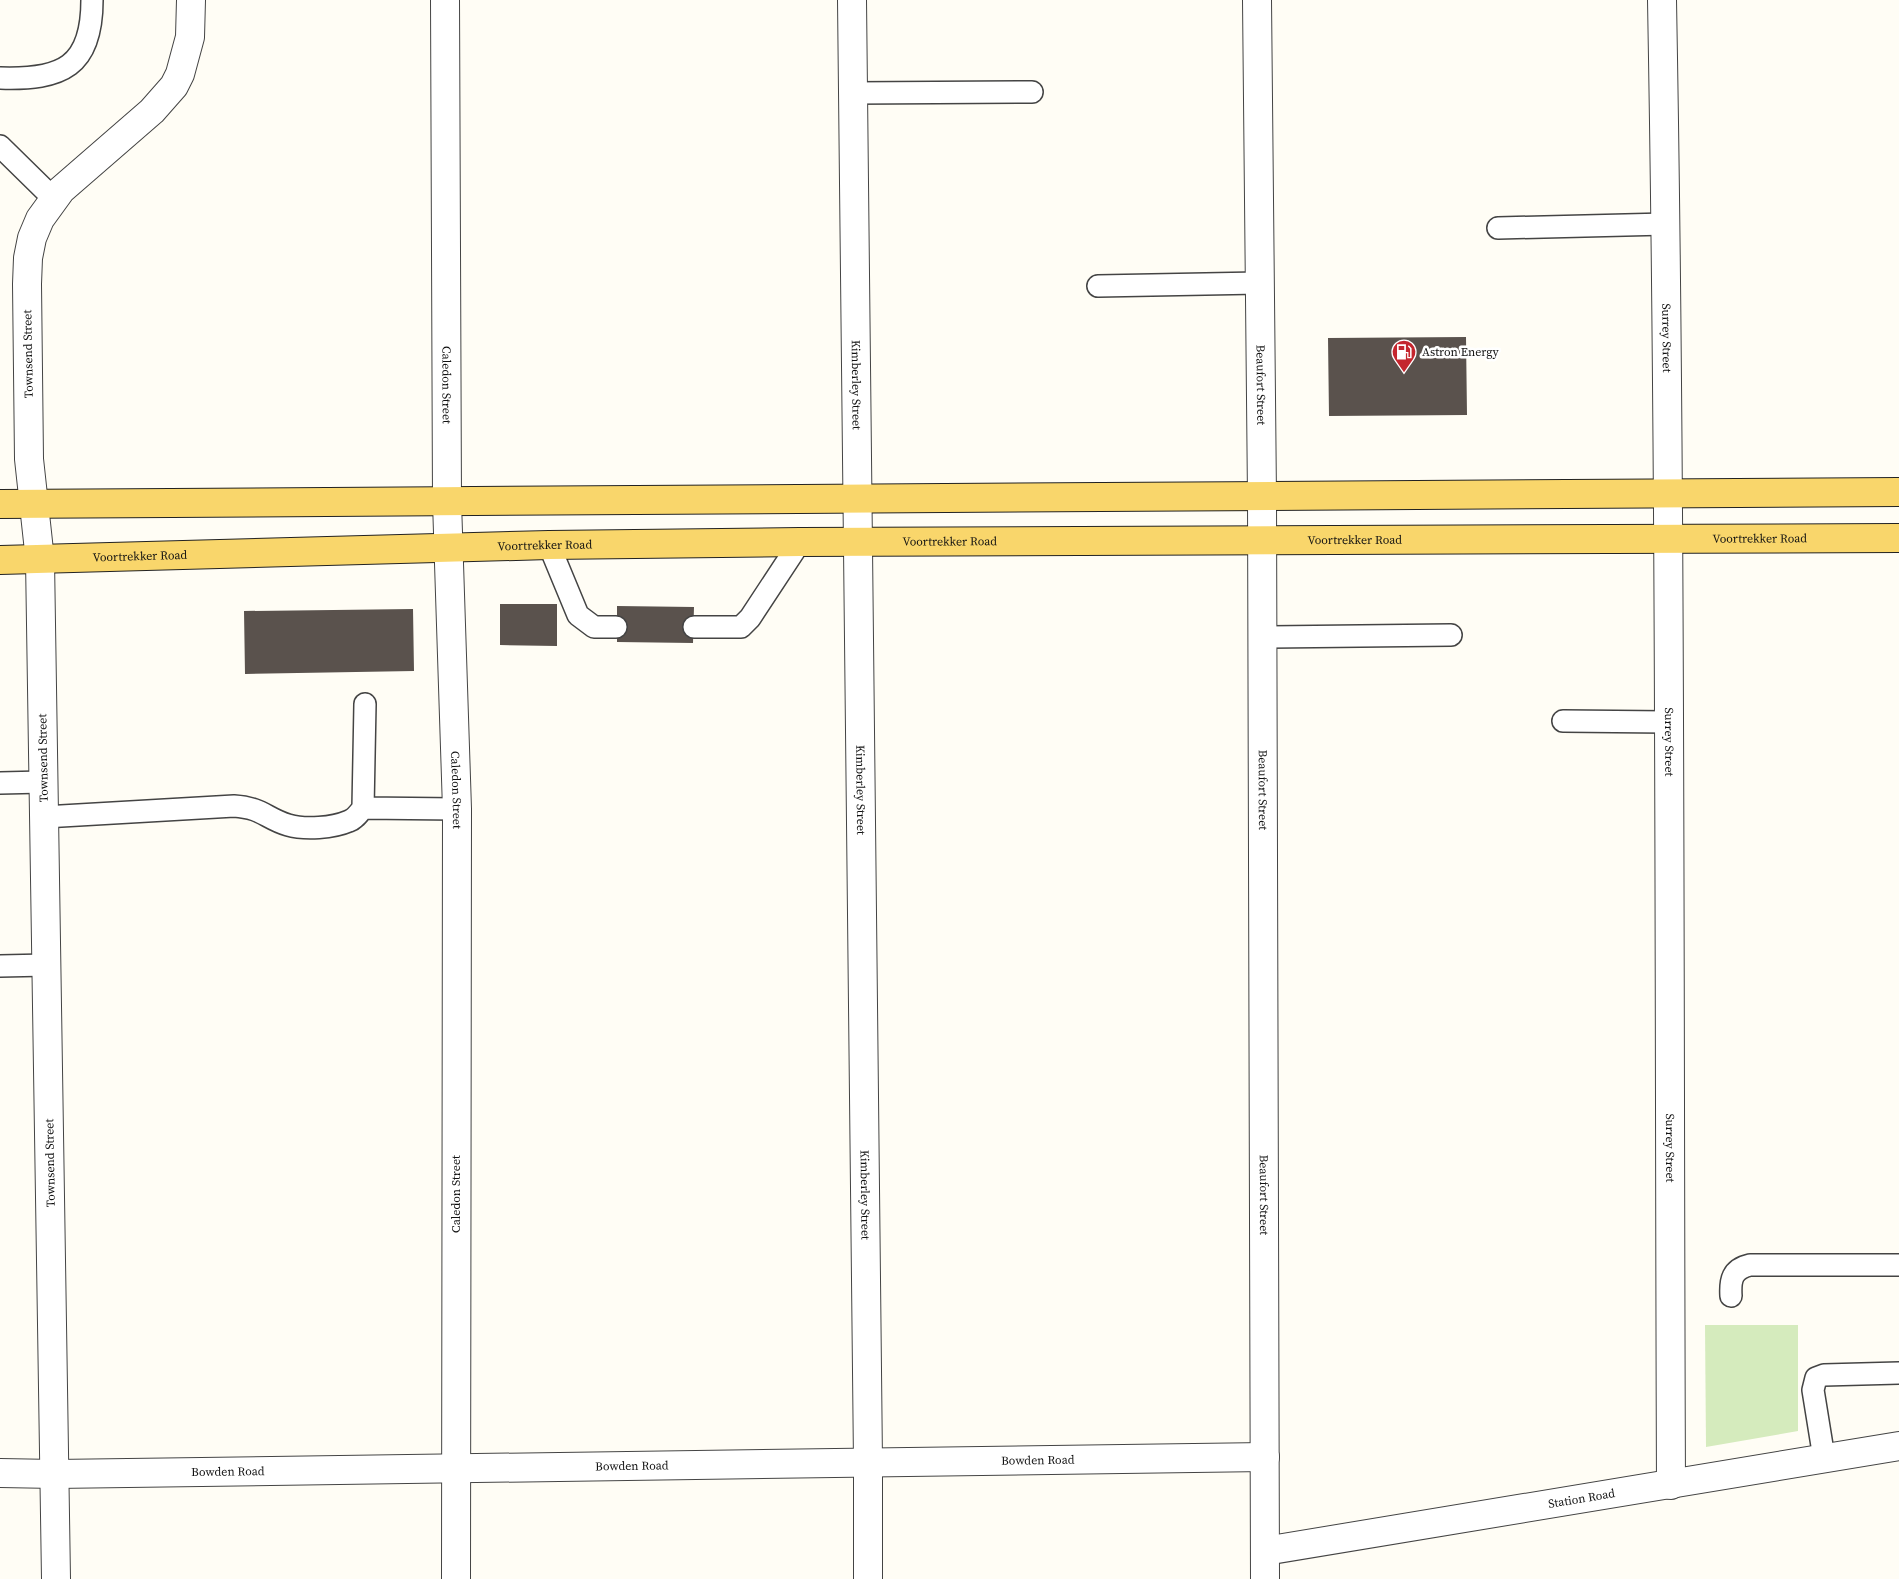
<svg xmlns="http://www.w3.org/2000/svg" width="1899" height="1579" font-family="'Source Serif 4',serif">
	<style>
		.green { fill: #d5ebbd }
		.building { fill: #5a524d }
		.lines { fill: none; stroke-linecap: round; stroke-linejoin: round }
		.lane-casing { stroke: #444; stroke-width: 24 }
		.street-casing { stroke: #444; stroke-width: 30 }
		.primary-casing { stroke: #222; stroke-width: 30 }
		.lane { stroke: #fff; stroke-width: 21 }
		.street { stroke: #fff; stroke-width: 28 }
		.primary { stroke: #f9d66b; stroke-width: 28 }
		.labels { text-anchor: middle; dominant-baseline: central; stroke-width: 5; stroke-linejoin: round; paint-order: stroke }
		.street-label { font-size: 12px; fill: #111; stroke: #fff }
		.poi-label { font-size: 12px; fill: #111; stroke: #fff; text-anchor: start }
	</style>
	<rect width="100%" height="100%" fill="#fffdf5"/>
	<path class="green" d="M1705 1325H1798V1431L1706 1447Z"/>
	<path class="building" d="M1466 337 1467 415 1329 416 1328 338Z
		M500 604H557V646L500 645Z
		M617 606 694 607 693 643 617 642Z
		M413 609 414 671 245 674 244 611Z"/>
	<g class="lines">
		<defs>
			<path id="lane" d="M0 78C62 80 92 67 92 0
				M853 93 1032 92
				M0 146 54 199
				M1498 228 1666 224
				M1098 286 1259 283
				M549 545 578 615 594 627H616
				M694 627H741L750 618 800 542
				M1262 637 1451 635
				M365 704 363 808 457 809
				M1563 721 1667 722
				M0 783 43 782
				M44 817 234 806C263 808 265 818 288 825 305 830 333 828 349 821 355 819 359 813 363 808
				M0 966 47 965
				M1731 1296C1730 1280 1732 1269 1750 1265H1899
				M1824 1458 1813 1390 1816 1378 1824 1375 1899 1373"/>
			<g id="street">
				<path id="s1" d="M445 0 447 502 457 809 456 1579"/>
				<path id="s2" d="M852 0 868 1462V1579"/>
				<path id="s3" d="M1257 0 1262 497 1265 1579"/>
				<path id="s4" d="M1662 0C1671 495 1669 990 1671 1485"/>
				<path id="s5" d="M0 1473 55 1474 1265 1457"/>
				<path id="s6" d="M1265 1551 1899 1446"/>
				<path d="M56 1579 40 560 29 459 27 284 28 258 32 238 40 219 61 190 152 111 174 86 180 74 190 37 191 0"/>
			</g>
			<g id="primary">
				<path d="M0 504 1899 492"/>
				<path id="s7" d="M0 560 549 545 800 542 1899 538"/>
			</g>
		</defs>
		<use href="#lane" class="lane-casing"/>
		<use href="#street" class="street-casing"/>
		<use href="#primary" class="primary-casing"/>
		<use href="#lane" class="lane"/>
		<use href="#street" class="street"/>
		<use href="#primary" class="primary"/>
	</g>
	<defs>
		<symbol id="fuel-pin" viewBox="-11 -11 22 30"><path d="M0 17L-7.5 6A9.5 9.5 0 1 1 7.5 6Z" fill="#c4262e" stroke="#fff"/><path d="M-5.5-6h7V0h2V4h1.3V-2.5L3-4.5l.8-.8L6-3V5H2.5V1h-1V6h-7ZM-4.2-4.7v3.2H.2V-4.7Z" fill="#fff"/></symbol>
	</defs>
	<g fill-rule="evenodd">
		<use href="#fuel-pin" x="1390" y="338" width="28" height="38"/>
	</g>
	<g class="labels">
		<g class="street-label">
			<text stroke="none"><textPath href="#s4" startOffset="338">Surrey Street</textPath></text>
			<text transform="translate(28 354) rotate(-91)">Townsend Street</text>
			<text stroke="none"><textPath href="#s1" startOffset="385">Caledon Street</textPath></text>
			<text stroke="none"><textPath href="#s2" startOffset="385">Kimberley Street</textPath></text>
			<text stroke="none"><textPath href="#s3" startOffset="385">Beaufort Street</textPath></text>
			<text stroke="none"><textPath href="#s7" startOffset="1760">Voortrekker Road</textPath></text>
			<text stroke="none"><textPath href="#s7" startOffset="1355">Voortrekker Road</textPath></text>
			<text stroke="none"><textPath href="#s7" startOffset="950">Voortrekker Road</textPath></text>
			<text stroke="none"><textPath href="#s7" startOffset="545">Voortrekker Road</textPath></text>
			<text stroke="none"><textPath href="#s7" startOffset="140">Voortrekker Road</textPath></text>
			<text stroke="none"><textPath href="#s4" startOffset="742">Surrey Street</textPath></text>
			<text transform="translate(43 758) rotate(-91)">Townsend Street</text>
			<text stroke="none"><textPath href="#s1" startOffset="790">Caledon Street</textPath></text>
			<text stroke="none"><textPath href="#s2" startOffset="790">Kimberley Street</textPath></text>
			<text stroke="none"><textPath href="#s3" startOffset="790">Beaufort Street</textPath></text>
			<text stroke="none"><textPath href="#s4" startOffset="1148">Surrey Street</textPath></text>
			<text transform="translate(50 1163) rotate(-91)">Townsend Street</text>
			<text transform="translate(456 1194) rotate(-90)">Caledon Street</text>
			<text stroke="none"><textPath href="#s2" startOffset="1195">Kimberley Street</textPath></text>
			<text stroke="none"><textPath href="#s3" startOffset="1195">Beaufort Street</textPath></text>
			<text stroke="none"><textPath href="#s5" startOffset="1038">Bowden Road</textPath></text>
			<text stroke="none"><textPath href="#s5" startOffset="632">Bowden Road</textPath></text>
			<text stroke="none"><textPath href="#s5" startOffset="228">Bowden Road</textPath></text>
			<text stroke="none"><textPath href="#s6" startOffset="321">Station Road</textPath></text>
		</g>
		<g class="poi-label">
			<text x="1422" y="352">Astron Energy</text>
		</g>
	</g>
</svg>
